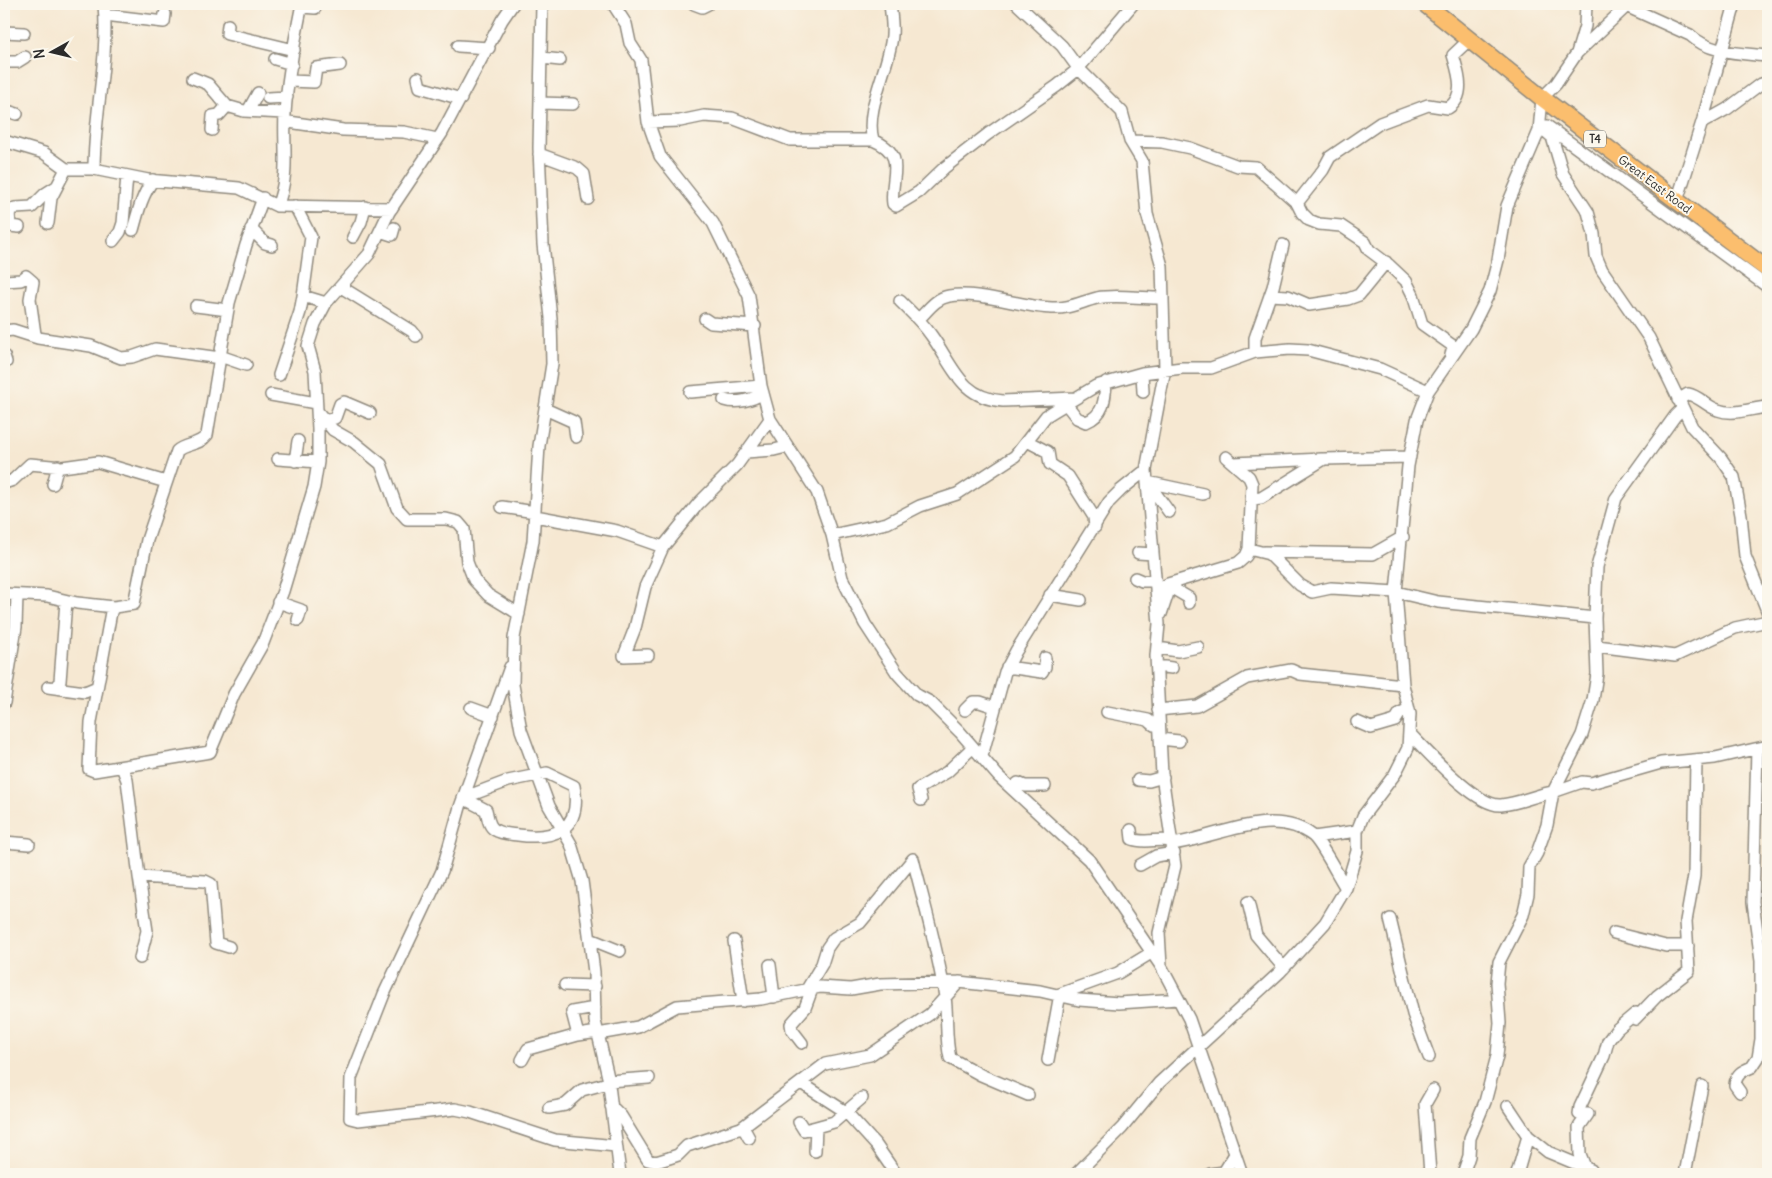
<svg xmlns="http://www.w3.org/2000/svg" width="1772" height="1178" font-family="Delius,sans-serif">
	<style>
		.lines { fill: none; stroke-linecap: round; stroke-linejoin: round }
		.minor-casing { stroke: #908a7e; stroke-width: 14 }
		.highway-casing { stroke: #908a7e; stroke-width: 19 }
		.minor { stroke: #fff; stroke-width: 11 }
		.highway { stroke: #fbbe6e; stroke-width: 16 }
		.labels { text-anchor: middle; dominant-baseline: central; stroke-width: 4; stroke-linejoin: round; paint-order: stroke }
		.shield { fill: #fbf7ec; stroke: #696865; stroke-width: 1 }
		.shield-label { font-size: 11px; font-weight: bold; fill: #2b2b2b }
		.street-label { font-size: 12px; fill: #2b2b2b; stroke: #fbf7ec }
	</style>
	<rect width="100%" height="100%" fill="#fbf7ec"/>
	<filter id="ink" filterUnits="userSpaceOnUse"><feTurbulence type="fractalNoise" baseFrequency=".02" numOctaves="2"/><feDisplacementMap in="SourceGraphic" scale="10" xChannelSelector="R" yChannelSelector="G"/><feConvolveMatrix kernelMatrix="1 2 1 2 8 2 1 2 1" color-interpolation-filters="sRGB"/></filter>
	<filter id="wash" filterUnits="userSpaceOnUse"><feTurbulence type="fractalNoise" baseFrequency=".0096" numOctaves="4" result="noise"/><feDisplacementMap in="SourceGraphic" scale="20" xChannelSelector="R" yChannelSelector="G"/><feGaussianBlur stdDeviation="1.12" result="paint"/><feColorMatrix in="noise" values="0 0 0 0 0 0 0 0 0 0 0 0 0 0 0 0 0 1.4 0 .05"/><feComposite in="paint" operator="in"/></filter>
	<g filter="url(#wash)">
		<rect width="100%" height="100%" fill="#f6e8d2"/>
	</g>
	<g filter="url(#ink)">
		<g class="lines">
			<defs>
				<path id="minor" d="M542 4 539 148 543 244 551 318 552 364 539 446 533 541 514 638 513 685 521 730 549 806 571 844 582 881 594 972 595 1021 608 1077 620 1174
					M613 4 626 24 630 43 641 60 648 122 660 156 713 223 749 296 761 386 770 419 817 492 832 535 842 578 865 624 897 673 917 695 930 702 960 732 998 776 1089 860 1161 966 1189 1019 1242 1174
					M694 4 702 7 708 4
					M890 4C891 14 893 25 892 35 890 67 864 109 873 140 909 155 889 178 893 204L896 206 919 192 944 168 988 134 1057 86 1077 70 1133 4
					M1017 4 1062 46 1078 68 1122 112 1130 141 1142 161 1147 214 1162 266 1165 369 1146 470 1159 624 1156 656 1162 775 1175 866 1159 933 1161 966
					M1626 6 1690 35C1710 54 1742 53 1768 56
					M302 7 315 8 317 4
					M105 15 164 22 165 14
					M228 25 227 34 294 50
					M4 32 24 33
					M458 46 489 48
					M1578 52 1629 4
					M542 58 560 60
					M275 59 292 64
					M4 62H17L25 57
					M193 78 208 84 227 106
					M418 78 420 87 461 99
					M290 81 314 82 316 68 340 65
					M268 98 287 97
					M540 103 573 104
					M4 110 17 114
					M248 111 258 93
					M648 122 680 121 704 116 732 118 790 140H873
					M1702 123 1727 109 1759 85 1768 82
					M1547 126 1768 287
					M285 127 289 122 343 130 404 132 437 139
					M212 130 213 116 219 115 227 106 244 111 285 113
					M1539 131H1545L1552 137 1563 174 1588 212 1594 234 1596 256 1602 270 1649 338 1692 427 1721 458 1734 477 1741 515 1745 556 1768 613
					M4 141 44 153 66 169H94L148 180 239 188 277 206 392 208
					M1130 141 1162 142 1190 148 1238 166 1256 167 1297 203 1302 213 1309 220 1319 224 1341 226 1365 242 1369 250 1389 265 1406 281 1413 295 1422 324 1453 346 1451 355
					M539 154 577 168 584 174 588 199
					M94 169C94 114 109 59 104 4
					M263 198 246 245 229 303 207 435C199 446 185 443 177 451L147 540 134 604 114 607 111 612 91 722 89 769 94 771 210 752 234 694 263 643 283 591 314 487 318 462V429L315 371 308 346 315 324 326 303 369 254 389 212 442 133 502 20 513 4
					M1677 201 1703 119 1735 4
					M1297 203 1323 170 1330 157 1380 123 1428 105 1448 108C1467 96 1458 72 1453 55L1470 39
					M277 206C290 176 283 145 285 114 287 79 295 38 302 4
					M295 206 311 237 303 296 326 303
					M48 223 51 198 66 169
					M19 227 10 226 9 212 15 208 32 207 45 194 56 187
					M251 229 265 243 272 245
					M133 230C138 212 142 195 153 180
					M380 231 392 235 394 228
					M353 237 361 222 365 207
					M113 241 120 232 123 223 127 176
					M4 281 21 280 26 276 33 282 30 299 35 334 38 338 91 346 121 358 132 357 155 349 220 358
					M341 287 412 331 416 336
					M1270 295 1288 296 1309 305 1348 299 1359 295 1386 262
					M900 301C911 312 922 322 931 335 953 365 960 398 1003 401L1075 398
					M196 306 228 310
					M705 319 711 323 755 326
					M919 319C928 310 936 298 949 296 981 291 1020 307 1052 308 1069 309 1081 302 1097 298 1117 294 1142 299 1163 298
					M4 331 13 330 38 338
					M1255 352V338L1273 287 1283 245
					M4 356 6 362
					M220 356 246 365
					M1142 373 1143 392
					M279 375 300 312 303 296
					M690 392 761 386
					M271 395 316 403
					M724 400C736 404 753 400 763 393
					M1678 400 1688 394C1699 396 1706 406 1718 410 1734 416 1752 408 1768 407
					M1066 404 1077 418 1086 422C1104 415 1105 400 1106 382
					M545 409 574 422 576 437
					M317 411 333 430 354 442 381 464 397 508 407 519H446L458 522 464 529 467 562 474 580 488 595 519 614
					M325 421 335 418 340 404 344 402 370 413
					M1027 441 1048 452 1050 464 1068 476 1094 517 1095 527
					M746 452 774 450 786 447
					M1226 457 1249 477 1252 484 1249 549
					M278 459 318 462
					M295 461 298 441
					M1234 463 1322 459
					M1147 482 1203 494
					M4 483 13 480 30 464 62 467 98 462 166 482
					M53 484 58 466
					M1148 493 1156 494 1169 512
					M1252 499 1261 498 1324 459 1410 457
					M502 507 535 512
					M535 516 617 531 663 547
					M832 535 887 523 920 506 957 494 1015 456 1046 416 1054 411 1096 386 1142 373 1182 368H1211L1255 352 1290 349 1308 350 1380 369 1428 391
					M1264 552 1373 554 1403 537
					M1138 553 1153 554
					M1135 578 1142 581H1155
					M1167 585 1189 598V603
					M1156 591 1168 584 1238 563 1246 556 1249 549 1269 554 1300 585 1312 592 1331 588 1396 592 1438 602 1595 618
					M4 594 47 596 77 603 114 607
					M1050 595 1081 600
					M278 602 301 610 298 620
					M1161 614 1170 587
					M1597 646 1675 656 1735 628 1768 621
					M1157 648 1178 651 1198 647
					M648 655 624 656 635 628 645 587 663 547 698 504 737 465 770 419
					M1157 666 1172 668
					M510 667 460 807 442 871 384 994 351 1078 350 1118 358 1120 455 1109 470 1112 555 1140 616 1146
					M1007 667 1042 672 1045 667V658
					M48 687 55 688 60 681 66 601
					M55 688 85 692 97 687
					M4 703 16 627 17 595
					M471 708 493 716
					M965 710 973 702H980L995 707
					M1158 710 1197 706 1247 678 1291 670 1300 674 1403 685
					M1107 712 1148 720 1154 725
					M1357 722 1371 728 1395 721 1400 713 1409 709
					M1409 733C1426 750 1476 807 1501 805 1518 804 1535 795 1553 792L1582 735 1593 700 1597 674 1595 618 1597 567 1616 498 1675 416 1682 409
					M1160 739 1179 741
					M982 756 1005 672 1016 651 1109 502 1121 490 1146 470
					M122 767 127 780 139 877 205 881 211 884 216 943 229 947
					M547 773 574 786C582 829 556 840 518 835 511 834 501 834 495 830 488 826 488 817 486 810L463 798 508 781Z
					M1138 780 1149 781 1163 777
					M1012 789 1018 783 1025 786H1045
					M921 800 918 789 947 772 972 748
					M1131 830 1132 839C1144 844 1159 838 1172 841
					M1314 837 1357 831
					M4 842 29 844
					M1173 844C1215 838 1274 805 1313 836 1322 844 1338 876 1346 888
					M913 859C924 904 938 950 945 997 948 1018 945 1037 950 1058L981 1075 1028 1095
					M1140 865 1156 856 1174 853
					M139 877 147 931 140 958
					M1248 902 1256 935 1284 968
					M1390 919 1413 1014 1429 1057
					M1614 933 1666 946H1688
					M590 939 620 951
					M734 941 743 1001
					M770 965 774 997
					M565 985 595 986
					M807 989 822 964 827 948 834 938 860 923 913 859
					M595 1008 572 1012 578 1035 598 1032
					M1632 1017 1635 1019 1657 996 1689 971 1686 921 1694 876 1696 760
					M598 1034 638 1027 677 1006 761 999 820 987 851 989 880 984 959 982 1040 991 1079 1000 1119 1003 1178 999
					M802 1043 792 1030 791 1024 805 1008 812 989
					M522 1060 528 1049 578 1035
					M1048 1060 1060 994 1118 973 1151 953H1159
					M608 1081 649 1078
					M801 1083 846 1112 876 1145 896 1174
					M1740 1092 1735 1085C1736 1074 1742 1071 1752 1067L1758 1058 1761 1039V961L1753 902 1757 749
					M611 1106 621 1116 648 1160 656 1162 669 1158 678 1155 687 1146 741 1128 825 1064 870 1055 930 1014 959 982
					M1508 1106 1528 1136 1548 1152 1591 1170 1593 1174
					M549 1108 565 1105 582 1090 608 1083
					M1588 1114H1579L1580 1107 1604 1056 1608 1041 1617 1029 1636 1013
					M799 1122 804 1130 816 1127
					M743 1127 749 1138
					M815 1151 816 1127 834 1122 862 1098
					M1585 1167 1580 1154 1579 1127 1588 1114
					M1076 1174 1122 1128 1159 1083 1280 972 1325 923 1346 888 1357 851V831L1363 816 1395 774 1408 748 1410 714 1403 685 1396 592 1408 466 1417 420 1428 391 1471 329 1490 291 1498 260 1507 206 1539 131 1542 98 1556 84 1577 53 1585 26 1586 4
					M1210 1174 1224 1172 1235 1154
					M1430 1174 1425 1104 1433 1090
					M1463 1174 1469 1156 1470 1138 1485 1102 1497 1056 1500 1023 1497 983 1499 962 1523 915 1528 894 1529 867 1537 853 1547 825 1553 792 1582 782 1591 783 1661 763 1715 758 1768 746
					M1517 1174 1528 1136
					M1685 1174 1702 1086"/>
				<path id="highway" d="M1425 4 1542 98 1768 270"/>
			</defs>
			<use href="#minor" class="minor-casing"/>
			<use href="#highway" class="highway-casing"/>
			<use href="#minor" class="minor"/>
			<use href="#highway" class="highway"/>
		</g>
	</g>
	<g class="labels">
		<rect class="shield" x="1584" y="130.5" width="22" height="17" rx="4"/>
		<g class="shield-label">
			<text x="1595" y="139">T4</text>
		</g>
		<g class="street-label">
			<text transform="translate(1655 184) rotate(37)">Great East Road</text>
		</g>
	</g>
	<rect width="1772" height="1178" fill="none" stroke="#fbf7ec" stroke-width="20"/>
	<g transform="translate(52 52) rotate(262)" stroke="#fbf7ec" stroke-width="4" paint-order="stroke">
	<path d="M0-4L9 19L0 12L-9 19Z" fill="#2b2b2b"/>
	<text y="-8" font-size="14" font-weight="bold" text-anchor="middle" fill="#2b2b2b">N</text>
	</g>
</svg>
